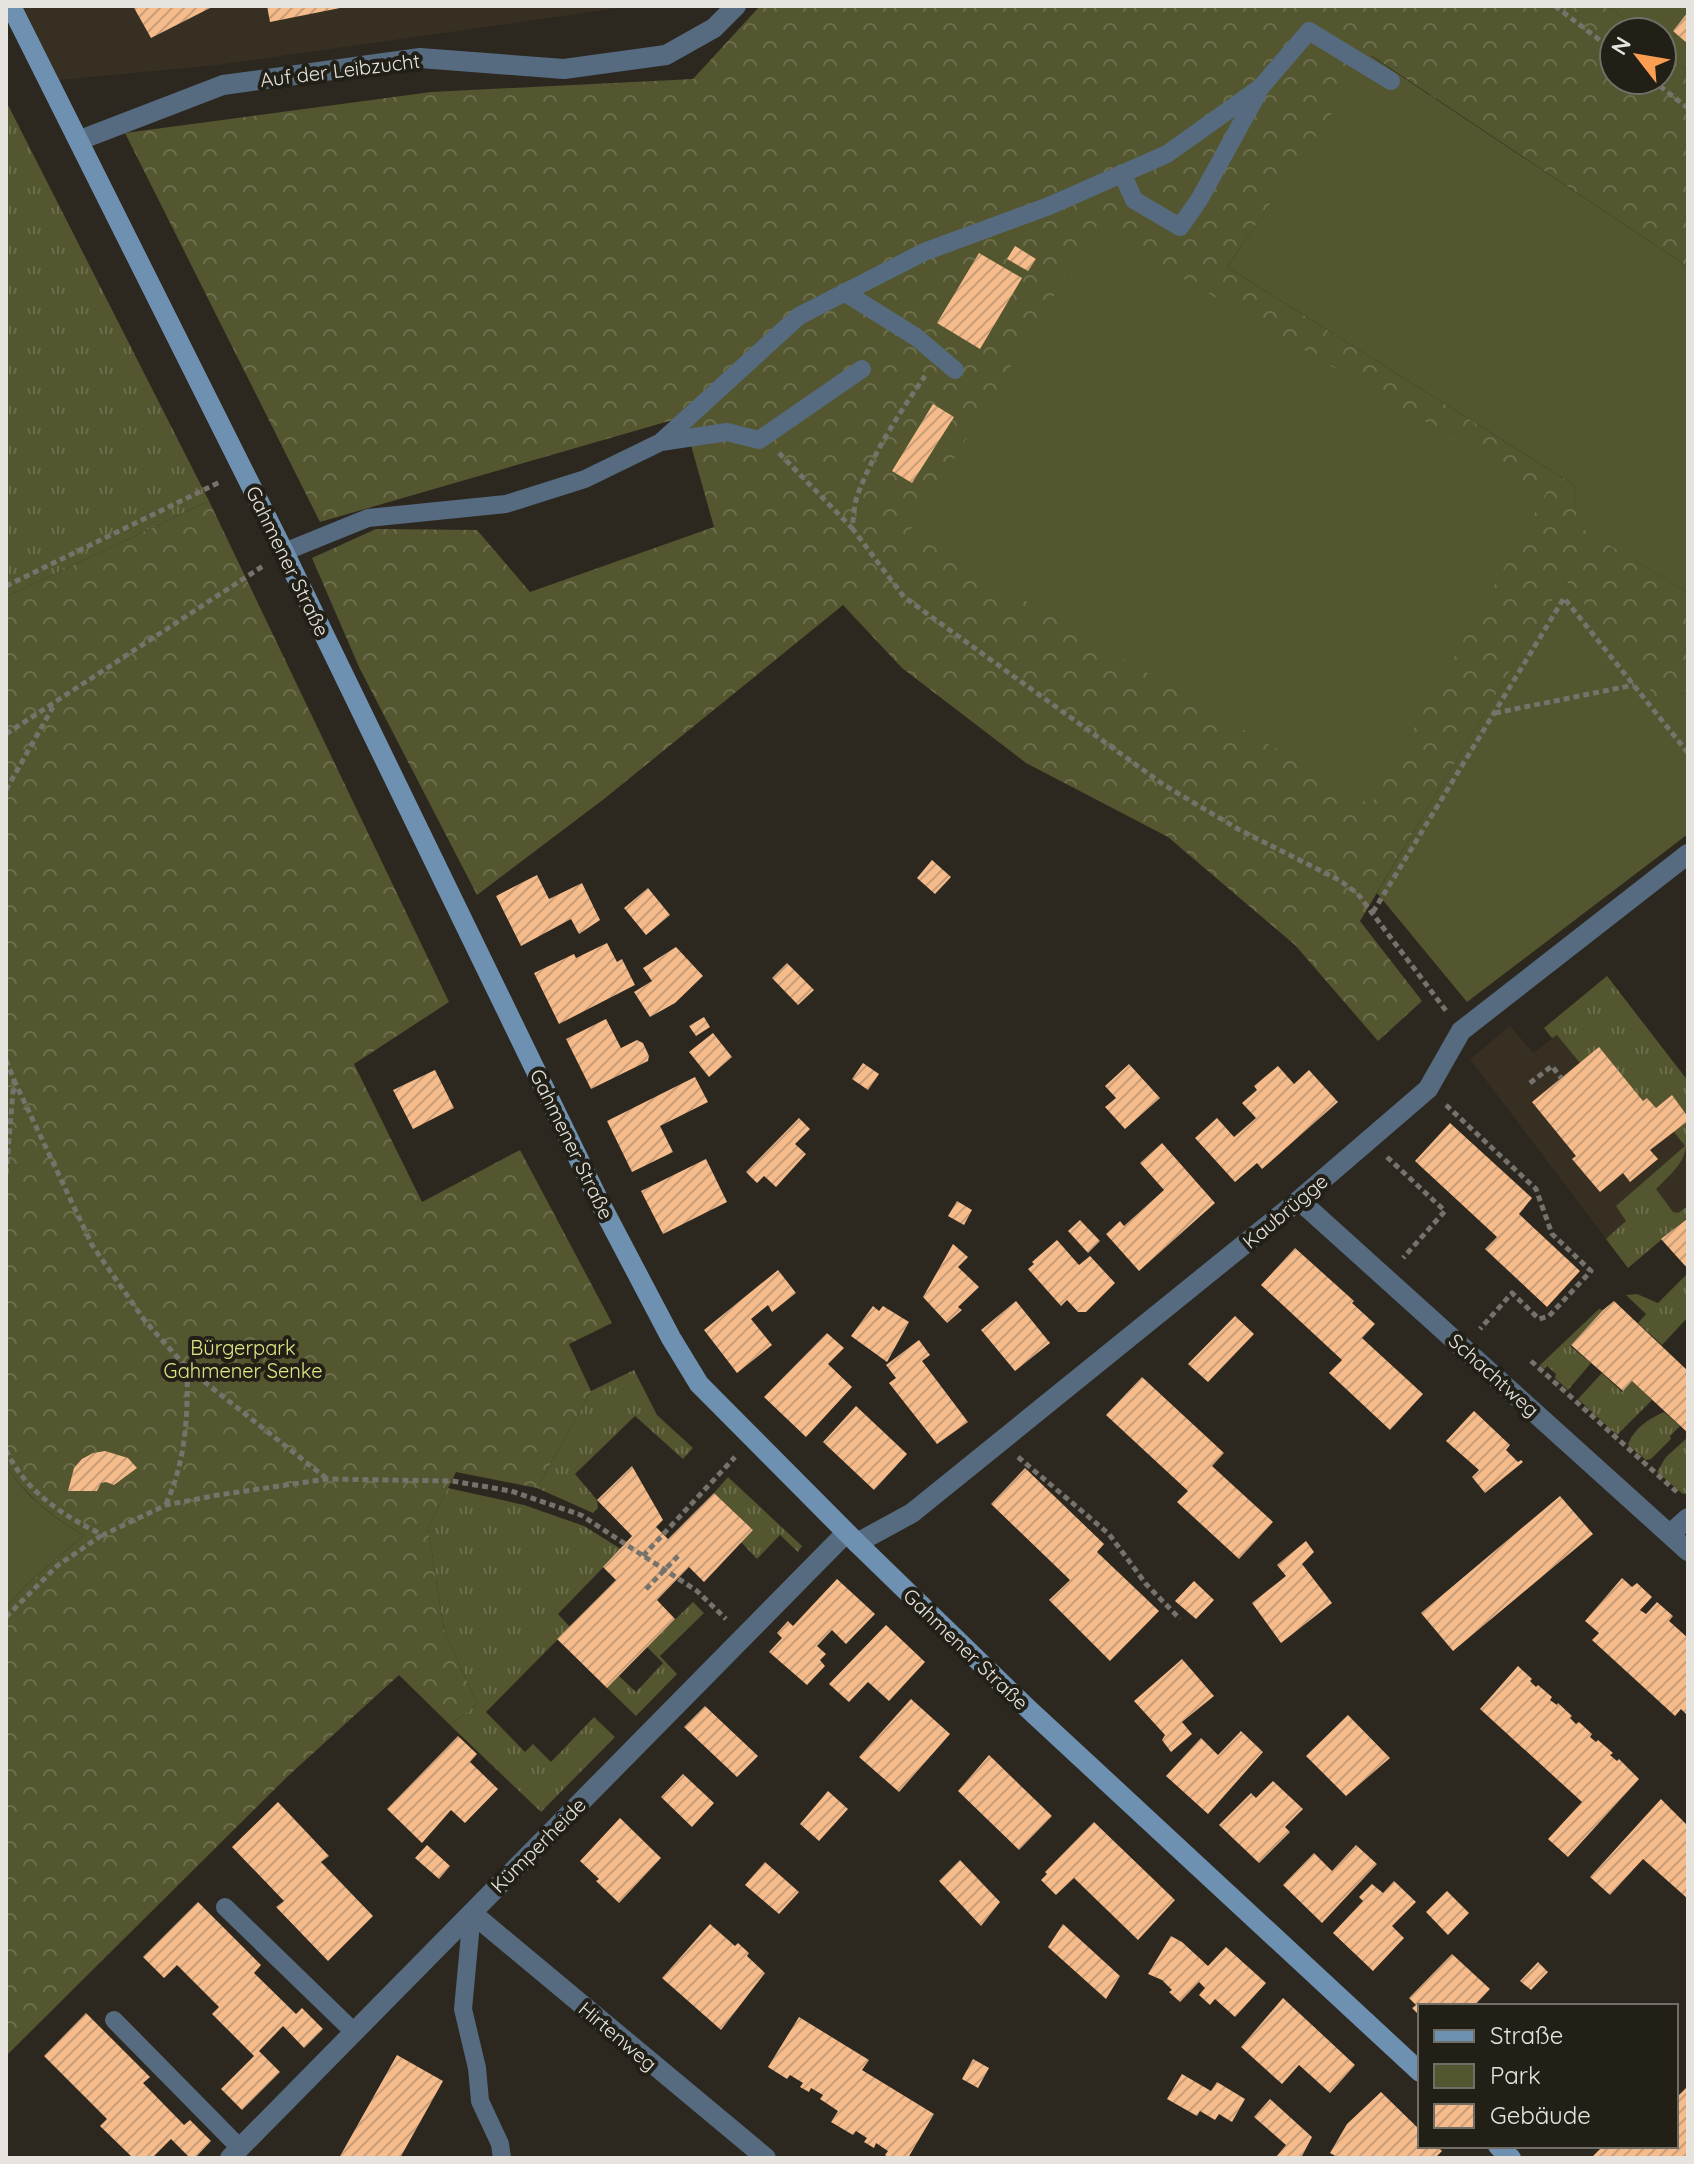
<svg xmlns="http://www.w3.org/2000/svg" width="1694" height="2164" font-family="Quicksand,sans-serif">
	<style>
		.built { fill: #373022 }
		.grass { fill: url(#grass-tufts) }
		.forest { fill: url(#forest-crowns) }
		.green { fill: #53562e }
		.building { fill: url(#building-hatch) }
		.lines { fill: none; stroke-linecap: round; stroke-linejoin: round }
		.path { stroke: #76736c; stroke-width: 5; stroke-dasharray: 6 4; stroke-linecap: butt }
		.service { stroke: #566b80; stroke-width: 18 }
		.minor { stroke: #566b80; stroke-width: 20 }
		.secondary { stroke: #6e91b2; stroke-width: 20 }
		.labels { text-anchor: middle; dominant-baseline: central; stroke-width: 8; stroke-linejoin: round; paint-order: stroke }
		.street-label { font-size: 20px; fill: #e7e4df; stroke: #221f17 }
		.park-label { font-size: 20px; fill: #e1e785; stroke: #221f17 }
	</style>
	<defs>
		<pattern id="grass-tufts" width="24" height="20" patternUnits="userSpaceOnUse" patternTransform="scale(2)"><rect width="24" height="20" fill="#53562e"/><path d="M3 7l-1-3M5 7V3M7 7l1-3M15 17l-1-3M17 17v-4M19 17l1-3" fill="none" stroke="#6c6e4c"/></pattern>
		<pattern id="forest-crowns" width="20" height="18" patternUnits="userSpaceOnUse" patternTransform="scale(2)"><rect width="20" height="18" fill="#53562e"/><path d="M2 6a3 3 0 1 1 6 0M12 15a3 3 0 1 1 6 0" fill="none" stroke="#6c6e4c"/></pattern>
		<pattern id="building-hatch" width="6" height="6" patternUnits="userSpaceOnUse" patternTransform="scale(2)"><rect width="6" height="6" fill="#f5bb8a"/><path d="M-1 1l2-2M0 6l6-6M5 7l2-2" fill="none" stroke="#c99d78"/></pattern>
	</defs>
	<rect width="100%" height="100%" fill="#2c2820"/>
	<path class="built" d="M23 6H633L217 65 59 80Z
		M1607 976 1688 1081V1217L1628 1268 1470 1059 1510 1026 1533 1053 1552 1039 1544 1028Z"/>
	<path class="grass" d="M6 101 209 501 6 597Z
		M1607 976 1688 1081V1117L1672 1096 1656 1108 1647 1098 1643 1101 1599 1048 1580 1063 1557 1035 1552 1038 1544 1028Z
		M1688 1121C1688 1160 1682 1163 1656 1189L1673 1212 1678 1213 1688 1206V1217L1628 1268 1606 1239 1626 1221 1616 1206 1685 1146 1674 1132Z
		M1688 1273V1317L1662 1345 1638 1323 1646 1314 1626 1295 1637 1294 1658 1303Z
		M1599 1309 1603 1310 1570 1346 1591 1363 1568 1390 1555 1378 1556 1374 1547 1366 1544 1369 1540 1365Z
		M634 1370 657 1415 693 1448 683 1459 635 1416 575 1474 597 1500 598 1508 593 1513 537 1488 591 1391Z
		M1602 1373 1622 1392 1632 1381 1652 1400 1617 1435 1578 1399Z
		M1664 1412 1680 1426 1670 1436 1671 1439 1651 1459 1646 1460 1628 1445C1633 1429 1650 1418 1664 1412Z
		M1688 1437V1493L1683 1494 1657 1472 1666 1457Z
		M728 1477 802 1546 798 1552 780 1535 757 1559 741 1542 753 1530 714 1493Z
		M448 1488 524 1505 584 1526 621 1549 558 1614 570 1627 486 1712 525 1752 533 1744 551 1762 594 1717 615 1737 541 1812 450 1725 477 1704 444 1630 428 1528Z
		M693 1602 704 1613 660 1656 677 1674 636 1716 607 1688 619 1676 636 1692 663 1663 647 1647Z"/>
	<path class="forest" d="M760 6H1609L1640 32H1614V80H1662V51L1688 72V267L1372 56 1227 267 1574 485 1578 525 1688 593V691L1660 704 1565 580 1360 921 1422 1001 1378 1041 1295 945 1168 837 1026 763 902 668 843 605 604 799 477 895 359 667 312 558 376 529 477 530 530 592 714 527 683 417 320 522 125 133 431 92 693 79Z
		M209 501 449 1002 354 1064 422 1202 520 1150 612 1323 569 1344 591 1391 537 1488 456 1472 428 1528 444 1630 477 1704 450 1725 399 1675 288 1776 6 2056V1608L26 1585 84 1535C50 1515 29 1498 6 1466V597Z"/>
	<path class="green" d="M1609 6H1688V72L1662 51V32H1640Z
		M1371 56 1688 267V593L1577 525 1574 485 1227 267Z
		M1096 227 1546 493 1371 805 909 532Z
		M1565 579 1660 703 1688 691V834L1467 1002 1377 893Z
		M6 1466C29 1499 50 1515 84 1535L26 1585 6 1608Z"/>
	<path class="building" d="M133 6H214L151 38Z
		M267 6H344L345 7 270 22Z
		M1688 12V44L1673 31Z
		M1015 246 1036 259 1028 271 1007 259Z
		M979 253 1022 278 980 349 937 323Z
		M933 404 954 417 912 483 892 471Z
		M932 860 951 877 935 894 917 878Z
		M537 875 549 899 582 883 600 920 579 934 571 919 521 946 496 896Z
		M648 888 670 915 646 935 624 908Z
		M607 943 617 962 622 959 635 985 559 1024 534 973 574 954 576 958Z
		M676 947 703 976 675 1003 650 1017 634 992 652 981 643 968Z
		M787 963 814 990 798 1005 772 978Z
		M704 1017 710 1027 696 1036 689 1026Z
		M606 1019 621 1048 637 1040 643 1043 649 1056 648 1061 591 1089 566 1039Z
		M713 1033 732 1057 709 1077 689 1052Z
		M1599 1047 1643 1101 1647 1098 1656 1108 1672 1095 1688 1117V1121L1650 1150 1658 1159 1630 1182 1623 1173 1600 1192 1572 1159 1576 1156 1532 1102Z
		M863 1063 879 1074 868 1090 852 1079Z
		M1129 1064 1160 1098 1125 1129 1105 1107 1116 1098 1105 1086Z
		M1278 1066 1294 1084 1309 1070 1338 1102 1262 1169 1257 1163 1235 1182 1195 1138 1217 1118 1234 1137 1256 1118 1242 1103 1257 1090 1254 1086Z
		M435 1070 454 1108 413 1129 393 1090Z
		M695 1077 708 1102 660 1126 673 1152 632 1172 607 1121Z
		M799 1118 810 1129 795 1144 806 1154 776 1187 764 1176 757 1183 746 1172Z
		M1450 1123 1532 1198 1519 1214 1580 1271 1547 1307 1485 1249 1497 1237 1415 1161Z
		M1162 1143 1215 1203 1139 1271 1106 1234 1120 1221 1124 1226 1164 1190 1140 1163Z
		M706 1159 727 1202 663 1234 641 1191Z
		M957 1201 972 1210 964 1225 948 1216Z
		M1688 1218V1269L1661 1239Z
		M1080 1220 1100 1241 1088 1253 1068 1231Z
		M1057 1240 1079 1265 1090 1256 1115 1283 1086 1312H1078L1067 1300 1061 1306 1028 1269 1034 1264 1032 1262Z
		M953 1244 968 1257 958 1267 979 1287 958 1307 962 1310 947 1323 923 1297Z
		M1295 1248 1354 1301 1352 1303 1375 1324 1362 1338 1423 1394 1390 1430 1329 1373 1342 1360 1261 1285Z
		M778 1270 796 1293 772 1312 768 1305 751 1319 772 1345 737 1373 704 1330Z
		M1016 1301 1050 1343 1015 1371 981 1330Z
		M1614 1301 1688 1371V1433L1632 1381 1623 1391 1571 1345 1603 1310Z
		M873 1306 879 1311 883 1306 909 1322 887 1362 851 1336Z
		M1235 1316 1254 1334 1208 1382 1188 1364Z
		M827 1333 844 1348 828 1364 852 1387 806 1437 764 1397Z
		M919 1340 930 1355 922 1361 968 1422 937 1444 889 1383 896 1378 886 1365Z
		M1142 1377 1224 1453 1212 1466 1273 1522 1239 1559 1177 1502 1188 1491 1106 1415Z
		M856 1406 907 1454 874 1490 823 1442Z
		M1474 1411 1510 1445 1506 1450 1518 1462 1521 1460 1523 1462 1485 1493 1472 1477 1479 1470 1446 1441Z
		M105 1451 128 1458 137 1468 114 1485 106 1482 101 1483 97 1491H68L74 1468 82 1459 93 1453Z
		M632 1466 663 1520 656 1527 668 1539 714 1493 753 1530 704 1582 689 1567 657 1600 675 1619 607 1688 557 1639 616 1580 603 1567 632 1536 597 1500Z
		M1025 1468 1104 1544 1097 1552 1159 1611 1110 1661 1049 1600 1070 1580 991 1504Z
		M1560 1496 1593 1534 1453 1651 1421 1613Z
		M1306 1541 1314 1552 1302 1564 1332 1603 1281 1643 1252 1603 1286 1576 1277 1565Z
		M1622 1578 1632 1587 1637 1583 1652 1597 1640 1610 1646 1614 1657 1602 1673 1616 1669 1621 1688 1638V1716L1681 1709 1675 1716 1592 1640 1599 1633 1585 1621Z
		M837 1579 875 1614 846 1644 832 1630 817 1646 826 1654 820 1660 825 1666 807 1685 769 1652 782 1638 777 1633 788 1621 793 1626Z
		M1194 1581 1214 1600 1196 1619 1175 1601Z
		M886 1625 925 1662 889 1701 868 1682 849 1702 829 1684Z
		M1182 1659 1214 1696 1182 1722 1192 1734 1171 1752 1162 1740 1165 1735 1134 1701Z
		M1518 1666 1532 1679 1530 1681 1536 1687 1538 1685 1552 1697 1550 1700 1557 1705 1558 1703 1572 1716 1570 1718 1576 1724 1579 1722 1592 1734 1590 1737 1596 1742 1598 1740 1613 1753 1610 1755 1617 1761 1619 1759 1639 1779 1568 1857 1548 1839 1582 1802 1480 1709Z
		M911 1699 950 1734 899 1792 859 1757Z
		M705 1706 758 1756 737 1777 684 1727Z
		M1348 1715 1390 1758 1346 1796 1306 1756Z
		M1241 1731 1263 1752 1208 1814 1166 1776 1201 1738 1218 1755Z
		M458 1736 477 1754 470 1762 498 1789 465 1823 451 1810 422 1843 387 1809Z
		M989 1755 1052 1816 1019 1850 958 1791Z
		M683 1774 714 1803 692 1827 661 1797Z
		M1273 1781 1303 1809 1285 1827 1290 1832 1259 1863 1219 1825 1251 1793 1256 1798Z
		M828 1791 848 1809 819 1841 800 1824Z
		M1661 1799 1688 1826V1899L1643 1859 1610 1895 1590 1877Z
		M278 1802 329 1856 321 1862 373 1916 328 1961 276 1907 284 1901 232 1847Z
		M620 1818 661 1858 619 1903 596 1881 599 1879 580 1861Z
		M1094 1822 1175 1900 1138 1940 1074 1878 1056 1895 1041 1880 1047 1874 1045 1872Z
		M427 1845 450 1866 439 1879 415 1858Z
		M1356 1845 1377 1864 1322 1923 1283 1885 1314 1853 1332 1871Z
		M960 1860 1000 1902 981 1926 939 1881Z
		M765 1862 799 1892 779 1914 745 1885Z
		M1394 1881 1416 1902 1392 1926 1404 1938 1373 1971 1333 1933 1363 1901 1359 1897 1372 1884 1383 1893Z
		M1447 1891 1469 1913 1448 1935 1426 1912Z
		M198 1902 261 1965 254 1973 296 2014 302 2008 323 2029 304 2048 283 2026 259 2051 280 2072 242 2110 221 2089 254 2056 212 2014 219 2007 177 1965 164 1978 143 1957Z
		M710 1924 735 1946 738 1943 749 1953 747 1956 765 1973 721 2030 662 1978Z
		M1063 1924 1120 1976 1106 1999 1048 1947Z
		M1171 1936 1182 1942 1208 1966 1226 1947 1266 1983 1235 2017 1215 1999 1210 2005 1199 1995 1205 1988 1199 1982 1180 2002 1169 1992 1172 1990 1162 1980 1148 1974Z
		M1452 1954 1490 1989 1474 2006H1420V2016L1412 2008 1416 2005 1409 1998Z
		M1538 1962 1548 1972 1531 1990 1520 1981Z
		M1283 1998 1355 2065 1330 2093 1299 2065 1282 2084 1241 2047Z
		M86 2013 150 2077 143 2083 184 2125 190 2120 211 2141 195 2158H190L171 2139 152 2158H133L100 2126 107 2119 44 2056Z
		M799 2017 869 2060 862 2070 934 2114 908 2158H890L885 2155 888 2151 876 2143 874 2148 864 2142 867 2138 856 2131 853 2135 831 2122 838 2111 820 2099 823 2095 811 2088 809 2092 800 2087 803 2083 790 2075 787 2079 768 2067Z
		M397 2055 443 2081 400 2158H339Z
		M973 2059 989 2068 978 2088 962 2079Z
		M1182 2074 1211 2091 1217 2082 1245 2099 1232 2122 1219 2114 1215 2120 1200 2111 1197 2116 1167 2099Z
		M1688 2086V2158H1591L1603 2146H1676V2098Z
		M1381 2092 1420 2130V2146H1437L1442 2151 1435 2158H1339L1330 2153 1347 2124Z
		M1270 2099 1312 2137 1301 2158H1275L1286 2145 1254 2117Z"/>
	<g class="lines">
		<path class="path" d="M1555 6 1614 51
			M1652 80 1688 108
			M779 453 852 528C854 516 854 502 859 491 875 450 900 412 925 376
			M852 528 904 597 1164 785 1238 829 1339 880 1357 893 1447 1012
			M6 586 220 482
			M1495 713 1634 685
			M6 734 263 566
			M6 790 53 707
			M1373 912 1564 598 1688 753
			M6 1060 14 1080 6 1175
			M14 1080 92 1245 145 1321 187 1368 326 1478
			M1530 1083 1552 1066 1561 1078
			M1446 1105 1536 1189 1552 1234 1591 1271 1549 1316 1539 1319 1512 1293 1480 1329
			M1387 1157 1445 1211 1403 1258
			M1531 1361 1679 1494
			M6 1450C25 1491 63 1516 103 1535L166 1505 218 1495 327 1479 452 1481 511 1491 581 1515 697 1591 726 1619
			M1018 1457 1109 1534 1146 1584 1180 1619
			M166 1504C186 1460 188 1416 187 1368
			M643 1556 735 1457
			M646 1589 678 1556
			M6 1617 57 1566 102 1535"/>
		<path class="service" d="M1122 173 1134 200 1180 227 1199 200 1258 93
			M844 292 916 337 955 370
			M661 442 727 432 759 440 862 369
			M284 552 368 518 506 504 585 479 661 442 799 316 924 252 1049 206 1167 154 1261 87 1309 31 1391 81
			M225 1907 354 2032
			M472 1913 463 2009 477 2068 480 2101 500 2144 502 2158
			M114 2020 240 2148"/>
		<path class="minor" d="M80 140 223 85 420 58 564 69 666 55 714 28 736 6
			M1299 1200 1688 1551
			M1670 1534 1688 1518
			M857 1543 912 1513 1299 1200 1428 1089 1461 1031 1688 854
			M472 1913 766 2158
			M230 2158 846 1533"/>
		<path class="secondary" d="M11 6 284 552 599 1201 671 1338 699 1384 857 1543 1023 1704 1420 2072
			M1498 2146 1511 2158"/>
	</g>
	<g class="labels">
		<g class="street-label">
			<text transform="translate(340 70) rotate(-7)">Auf der Leibzucht</text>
			<text transform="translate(288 561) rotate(64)">Gahmener Straße</text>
			<text transform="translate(572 1144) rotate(64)">Gahmener Straße</text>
			<text transform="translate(1285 1211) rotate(-40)">Kaubrügge</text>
			<text transform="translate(1494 1375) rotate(42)">Schachtweg</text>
			<text transform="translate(966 1649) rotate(44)">Gahmener Straße</text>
			<text transform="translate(538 1845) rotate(-45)">Kümperheide</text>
			<text transform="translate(618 2036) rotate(40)">Hirtenweg</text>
		</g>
		<g class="park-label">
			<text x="243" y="1347">Bürgerpark<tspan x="243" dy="23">Gahmener Senke</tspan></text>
		</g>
	</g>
	<rect width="1694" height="2164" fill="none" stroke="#e7e4df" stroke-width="16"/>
	<rect x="1418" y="2004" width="260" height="144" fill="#221f17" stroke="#716e67" stroke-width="2"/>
	<rect x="1434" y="2030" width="40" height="12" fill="#6e91b2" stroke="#716e67" stroke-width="2"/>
	<text x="1490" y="2044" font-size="24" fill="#e7e4df">Straße</text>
	<rect x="1434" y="2064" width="40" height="24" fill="#53562e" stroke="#716e67" stroke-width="2"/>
	<text x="1490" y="2084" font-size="24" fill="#e7e4df">Park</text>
	<rect x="1434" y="2104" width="40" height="24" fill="url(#building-hatch)" stroke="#716e67" stroke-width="2"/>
	<text x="1490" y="2124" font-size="24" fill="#e7e4df">Gebäude</text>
	<g transform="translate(1638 56) rotate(301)"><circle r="38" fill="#221f17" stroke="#716e67" stroke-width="2"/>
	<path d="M0-6L14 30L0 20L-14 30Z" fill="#fb9e51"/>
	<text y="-12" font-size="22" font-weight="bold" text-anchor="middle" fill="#e7e4df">N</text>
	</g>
</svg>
